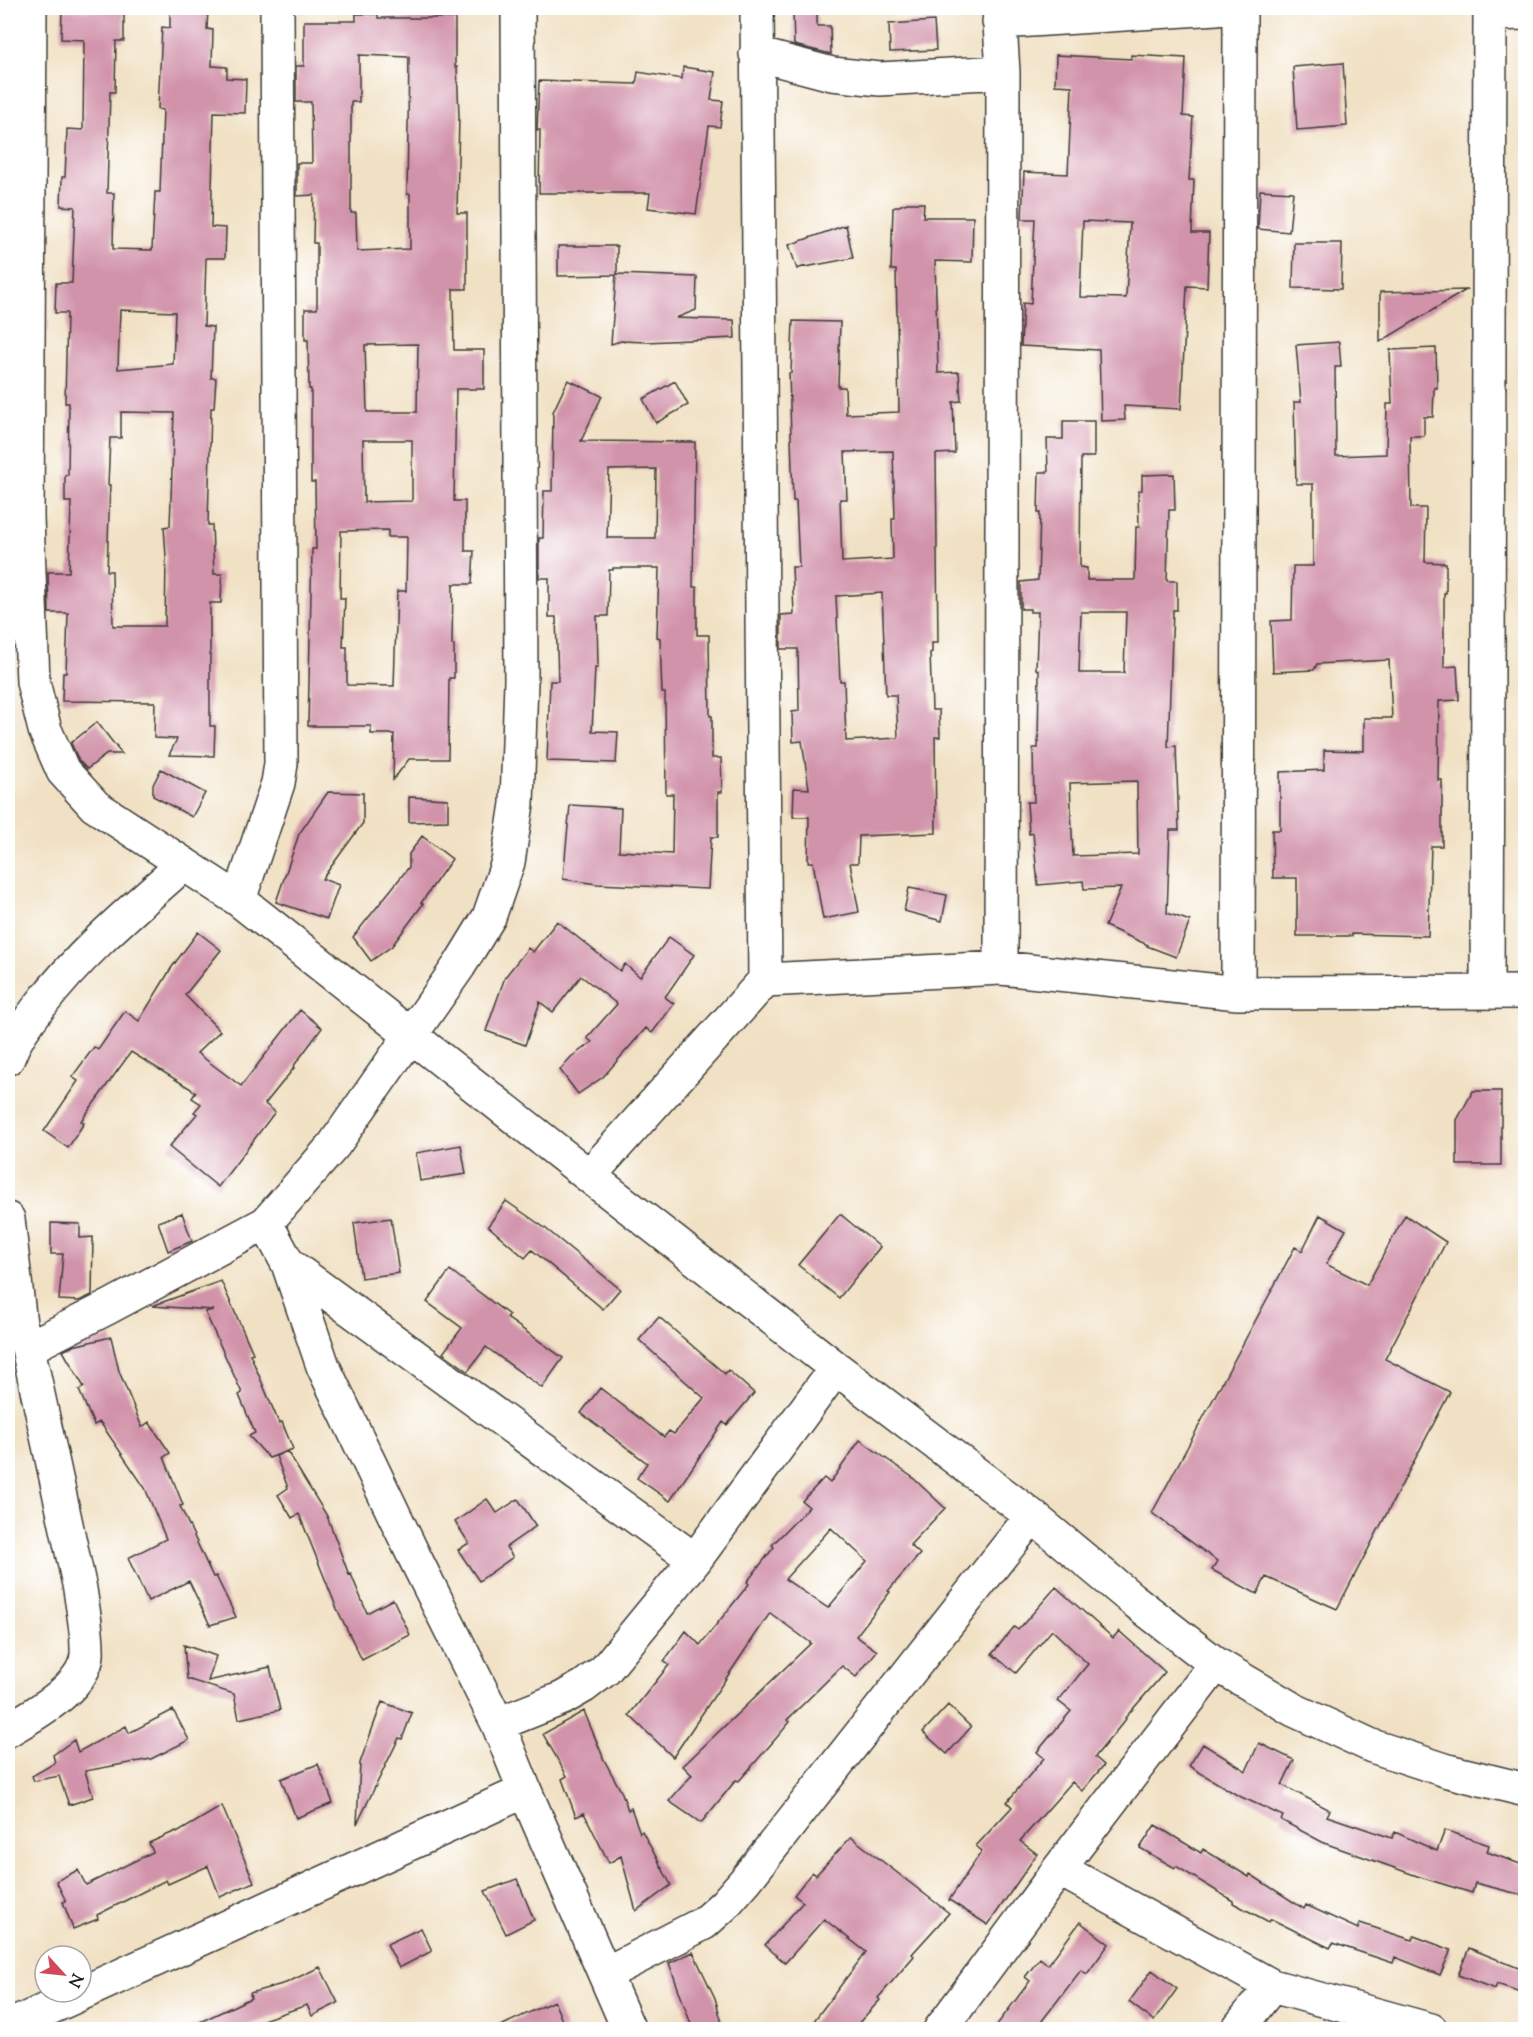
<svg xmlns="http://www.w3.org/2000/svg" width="1533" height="2037" font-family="'Sorts Mill Goudy',serif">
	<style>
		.building { fill: #d193aa; fill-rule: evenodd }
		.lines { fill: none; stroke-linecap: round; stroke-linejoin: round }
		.minor-casing { stroke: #3c3a35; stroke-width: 36 }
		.minor { stroke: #fff; stroke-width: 33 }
	</style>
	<rect width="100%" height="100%" fill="#fff"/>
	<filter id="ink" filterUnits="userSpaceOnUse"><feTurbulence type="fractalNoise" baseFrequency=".0167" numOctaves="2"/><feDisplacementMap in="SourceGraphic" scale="12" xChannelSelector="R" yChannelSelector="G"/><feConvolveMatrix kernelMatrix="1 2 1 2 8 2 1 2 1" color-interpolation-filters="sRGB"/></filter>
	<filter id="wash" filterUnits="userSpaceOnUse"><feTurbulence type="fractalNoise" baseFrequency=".008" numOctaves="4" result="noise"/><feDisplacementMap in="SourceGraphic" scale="24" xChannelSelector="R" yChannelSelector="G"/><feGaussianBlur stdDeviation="1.35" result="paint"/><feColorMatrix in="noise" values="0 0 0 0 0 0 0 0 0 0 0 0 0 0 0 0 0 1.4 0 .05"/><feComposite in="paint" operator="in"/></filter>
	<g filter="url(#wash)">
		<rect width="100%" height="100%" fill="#f1e1c4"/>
		<g id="blocks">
			<path class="building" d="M170 8H208L207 29 213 30 212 66 227 67V78L246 79 245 113 214 112 211 227 226 228 225 258H206L204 326 213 327 211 378H216L214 408H211L208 525H212L214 574H222L221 603H210V726H215L214 756 169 755 177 739 154 738 155 702 62 701 63 673H66L68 613H49L48 572H69L71 502H65V475H68L69 403H65L67 313H55L56 283H72L75 207 61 206 62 177H65L67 129 83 130 84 40 61 39 62 10 124 11V41H116L115 92H110L107 193H114L113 249 152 250 155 192H160L163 110 158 109 162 27 170 28ZM120 310 175 312 173 364 118 369ZM121 412 174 413 170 526 164 527 166 557 165 626H113L112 571H107L110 485H108L110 438H121Z
				M793 11H817V26H830L831 54 794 45Z
				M356 14H378V18H455V67H457L459 115 457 213H467V289H453L454 350H484V389H456L454 501H465V551H474L472 584H453L452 645H454V678H449L448 759H409L393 780 394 734H371V726H308L312 549H316L315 482H311V389H309L308 340H305V309H317V243H313L314 195 297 196V163H312L311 102H296V66H304V21H356ZM359 55 409 57 407 194H410V249L357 251 356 213H351V102H359ZM418 344 417 412H367L365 345ZM363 440H412V501L364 502ZM388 530V537H407L406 591H397L394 686 347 685V647H343L345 598H340L341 531Z
				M934 21 936 50 890 52 889 24Z
				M1056 55 1131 59V55L1186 58 1183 116 1193 117 1189 180H1194L1192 233H1209L1207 287 1187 286 1181 409 1124 406 1125 420 1101 421 1099 350 1021 346 1023 303 1031 304 1035 219H1022L1024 172 1068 174 1072 86 1055 85ZM1083 221 1130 223 1126 298 1080 297Z
				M1343 63 1347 126 1297 130 1293 67Z
				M683 67 715 72 711 100 723 101 720 127 709 126 696 214 648 208 650 193H539L540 130H537L539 81 636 84 638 72 682 79Z
				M1260 190 1293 192 1289 232 1258 229Z
				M907 203H924L923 217H973L972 262 935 261 938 373 959 372 961 401 953 402 955 453 936 454 938 643H932V652L930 653 932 710H939L940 737H935L936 833 859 836 858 863H850L859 912 823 919 813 862H808L809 817H793L794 788 809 789 802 741 793 742 792 712 799 711 798 649H781V615L794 614 792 567H799L796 501H793L789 373H791L793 321 840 322 838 387H845L846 414 899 412 896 270H891L893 208ZM893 451 895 519H892L893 559 842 562 840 499H847L845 452ZM882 593 886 695H896L898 738 846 741 844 681H840L836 596Z
				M846 225 853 258 805 267V266L797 269 789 245Z
				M1294 243H1342L1341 289 1293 288Z
				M558 246H617V274L697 277 696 310 676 318 734 320 735 338 646 342 621 341 611 344 616 275 558 276Z
				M1466 290 1380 342V292Z
				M1339 342 1341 367H1335L1336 456 1386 454 1387 404H1392L1390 350 1436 348 1437 388H1434L1433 417H1424V436H1410L1411 508H1426L1425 562 1446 563V593H1444V667L1457 666 1459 700 1439 701 1438 780H1442V846H1431L1428 936 1352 934V936H1297V878H1273L1272 830H1280V772L1324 770V750L1364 751V718H1392L1389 660 1317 664 1314 670 1273 672 1271 621 1292 620 1293 566H1313V484H1296L1294 402H1301L1296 345Z
				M568 380 602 396 581 441 695 442 693 587H697V635H709L710 716H712V758H721L722 792H718V837H711L708 889 597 884 563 879 570 805 621 808 619 851 672 854 673 794H666L665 693H662L660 638 657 637 659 568H613V570H609L608 616H597L598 668H595L592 731 618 732 616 763 547 761 550 681H558L556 617H549V578H539V538H543L544 491H552L553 412ZM656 469 655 538H607L609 470Z
				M675 381 688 405 656 423 643 399Z
				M1063 421H1094V457H1081L1080 567 1087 568V580H1135L1136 527H1139L1138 491 1142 490V475L1174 474 1175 510H1169L1167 581H1177V610H1173L1168 747 1176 746 1179 830H1170L1167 913 1190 921 1176 957 1147 946 1148 945 1105 926 1121 888 1084 889 1083 881 1038 885 1033 833 1029 834 1027 802H1034L1033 748H1038L1039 670 1036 669 1038 612H1030V609H1021V582L1038 580 1040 513H1038L1039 472H1048L1047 439H1063ZM1081 612H1126L1124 673H1079ZM1137 781 1138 854 1073 856 1070 783Z
				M97 722 114 744 117 746 116 747 122 754H107L87 769 79 761 71 743Z
				M161 769 205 793 192 817 153 796V785Z
				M328 792 363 793V823L322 879 339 885 327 919 276 902 299 834Z
				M409 797 448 799V821L409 822Z
				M422 836 452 859 421 903 423 904 392 946 371 961 353 937 409 867V854Z
				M909 888 947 895 942 921 904 911Z
				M557 921 620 971 625 964 640 977 669 937 694 955 665 997 674 1004 652 1033 646 1028 603 1077 578 1094 560 1070 571 1057 592 1042 587 1038 617 1004 581 976 553 1012 540 1002 525 1045 486 1031 505 977 528 948 533 952Z
				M198 932 221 950 185 995 220 1031 197 1053 241 1086 300 1010 322 1028 293 1067 294 1068 265 1104 275 1112 218 1187 169 1147 197 1114 194 1112 201 1104 192 1098 196 1092 131 1052 81 1121 84 1123 68 1148 44 1131 78 1081 72 1077 94 1047 98 1050 125 1011 139 1021 172 967Z
				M1473 1091H1501V1165H1457V1120Z
				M461 1145 466 1174 420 1181 416 1153Z
				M506 1201 545 1228 620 1289 603 1309 532 1250 525 1258 488 1226Z
				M182 1213 192 1241 168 1251 158 1222Z
				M840 1214 880 1247 839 1298 798 1265Z
				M1320 1215 1346 1230 1326 1264 1367 1285 1405 1215 1446 1242 1385 1359 1450 1392 1337 1609 1266 1577 1257 1594 1212 1570 1217 1561 1152 1513 1295 1247 1302 1251Z
				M391 1218 399 1273 361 1278 354 1223Z
				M51 1223 80 1224V1238L93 1237 92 1295 79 1301 59 1300 63 1254H51Z
				M450 1270 509 1315 507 1318 563 1358 542 1388 486 1347 468 1371 443 1353 462 1328 427 1302Z
				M221 1281 253 1353 250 1354 279 1423 282 1422 293 1449 269 1458 249 1436 255 1433 239 1395 242 1393 205 1312 213 1310 152 1306Z
				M659 1317 725 1374 728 1370 754 1393 727 1425 723 1422 670 1501 637 1478 647 1463 581 1413 600 1388 664 1437 669 1431 674 1434 704 1398 639 1340Z
				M111 1337 119 1371 142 1427 149 1422 170 1453 164 1457 183 1505 180 1506 213 1577 216 1576 236 1617 210 1625 189 1581 148 1601 128 1558 166 1539 145 1488 100 1422 94 1425 79 1390 84 1387 63 1351 73 1346Z
				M860 1440 912 1477 945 1508 910 1545 920 1554 888 1591 890 1592 856 1636 877 1651 856 1677 842 1666 787 1720 790 1722 772 1743 739 1781 736 1780 701 1823 669 1801 692 1775 683 1766 811 1643 770 1613 673 1757 629 1715 669 1665 664 1661 686 1631 700 1645 749 1584 747 1582 774 1547 772 1545 809 1507 802 1501 824 1478 830 1483ZM831 1528 867 1561 828 1608 785 1579Z
				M287 1451 327 1516 349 1575 351 1574 367 1613 393 1599 410 1635 362 1660 337 1609 299 1514 292 1518 278 1495 288 1488 276 1456Z
				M487 1499 497 1513 518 1499 536 1526 506 1547 513 1557 479 1581 458 1550 469 1543 455 1522Z
				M1056 1587 1113 1638 1119 1631 1165 1672 1125 1718 1126 1719 1095 1757 1104 1765 1082 1791 1072 1782 1020 1841 1037 1854 988 1925 949 1900 982 1851 976 1846 1012 1807 1007 1802 1044 1758 1037 1752 1071 1711 1058 1701 1088 1664 1052 1630 1016 1673 992 1654 1014 1627 1018 1630Z
				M184 1645 216 1656 208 1681 270 1667 280 1710 239 1719 234 1694 187 1679Z
				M382 1702 412 1713 402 1739 399 1738 357 1824 360 1763Z
				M948 1705 971 1727 947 1754 923 1732Z
				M173 1710 189 1740 151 1759 85 1771 93 1797 69 1805 59 1776 34 1781 32 1776 55 1763 53 1755 74 1740 78 1752 126 1726 129 1733Z
				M584 1711 603 1757 602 1756 622 1793 628 1810 631 1808 640 1833 642 1831 671 1885 636 1911 621 1856 609 1863 584 1813 576 1817 562 1779 567 1776 543 1734Z
				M1259 1743 1294 1760 1282 1785 1330 1810 1327 1816 1392 1838 1395 1832 1437 1851 1445 1830 1489 1845 1487 1852 1526 1866V1896L1475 1883 1472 1893 1420 1877 1324 1843 1281 1820 1283 1816 1237 1795 1189 1766 1203 1744 1246 1771Z
				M318 1764 333 1803 296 1818 281 1779Z
				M222 1806 254 1882 220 1897 208 1866 168 1884 166 1880 97 1915 98 1919 73 1929 63 1902 66 1901 56 1881 78 1870 86 1885 153 1852 149 1843 176 1831 177 1833Z
				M1155 1825 1201 1853 1203 1849 1249 1877 1250 1874 1304 1909 1306 1905 1358 1929 1360 1923 1412 1940 1414 1936 1451 1950 1440 1975 1395 1957 1393 1963 1333 1943 1330 1948 1271 1919 1269 1922 1233 1903V1901L1176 1866 1175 1868 1140 1848Z
				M851 1837 949 1913 912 1954 914 1956 878 1998 880 2000 852 2030H807L866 1952 824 1919 785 1963 765 1945 803 1902 794 1895 812 1872 816 1875Z
				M517 1879 534 1920 506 1934 485 1891Z
				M1080 1922 1109 1944 1087 1974 1081 1970 1035 2030H993L1030 1981 1025 1977 1040 1958 1048 1965Z
				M421 1928 432 1951 399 1968 387 1944Z
				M1469 1948 1526 1971V1994L1497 1984 1495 1989 1458 1975Z
				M693 1952 715 1998 724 2030H693L669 1963Z
				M320 1967 338 2003 312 2016 307 2005 234 2030H183L251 1998 250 1993 286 1983Z
				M1152 1970 1177 1989 1154 2021 1129 2002Z
				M554 2001 566 2030H492Z"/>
		</g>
	</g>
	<g filter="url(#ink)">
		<use href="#blocks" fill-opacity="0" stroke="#3c3a35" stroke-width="1.5"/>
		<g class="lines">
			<defs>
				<path id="minor" d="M30 8 27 517 33 682 45 730 63 771 95 806 239 900 589 1176 836 1368 1032 1516 1132 1599 1216 1664 1294 1710 1372 1746 1448 1771 1526 1790
					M518 8 521 681 517 804 508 862 489 917 459 966 334 1145 266 1223 288 1264 323 1366 412 1552 498 1724 525 1791 629 2030
					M757 8 765 980
					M999 8 1003 72 1001 968
					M1491 14 1526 13
					M999 22 1217 8
					M756 54 832 74 880 79 1003 72
					M239 900 278 783 281 764 277 8
					M1487 991 1490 8
					M1238 993 1240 8
					M8 1058C15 1038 27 1023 39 1007 81 952 133 909 184 864
					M589 1176 765 980 1001 968 1238 993 1526 992
					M8 1219 20 1324 28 1348 80 1589C83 1611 88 1633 87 1655 84 1688 33 1715 8 1730
					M288 1264 695 1560
					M28 1348 109 1307 266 1223
					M498 1724 563 1698 584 1686 605 1670 695 1560 836 1368
					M1059 1869 1272 1986 1431 2030
					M605 1974 704 1923 724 1905 745 1881 1032 1516
					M8 2027 525 1791
					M940 2030 1059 1869 1216 1664
					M1237 2030 1272 1986"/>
			</defs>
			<use href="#minor" class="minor-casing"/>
			<use href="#minor" class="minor"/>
		</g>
	</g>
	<rect width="1533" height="2037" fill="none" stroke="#fff" stroke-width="30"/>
	<g transform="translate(63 1974) rotate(117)"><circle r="28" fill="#ffffff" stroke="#a4a4a4" stroke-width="1.5"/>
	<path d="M0-4.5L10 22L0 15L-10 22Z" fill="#d1495b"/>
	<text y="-9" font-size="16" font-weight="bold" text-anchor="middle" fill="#1c1c1c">N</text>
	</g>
</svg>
